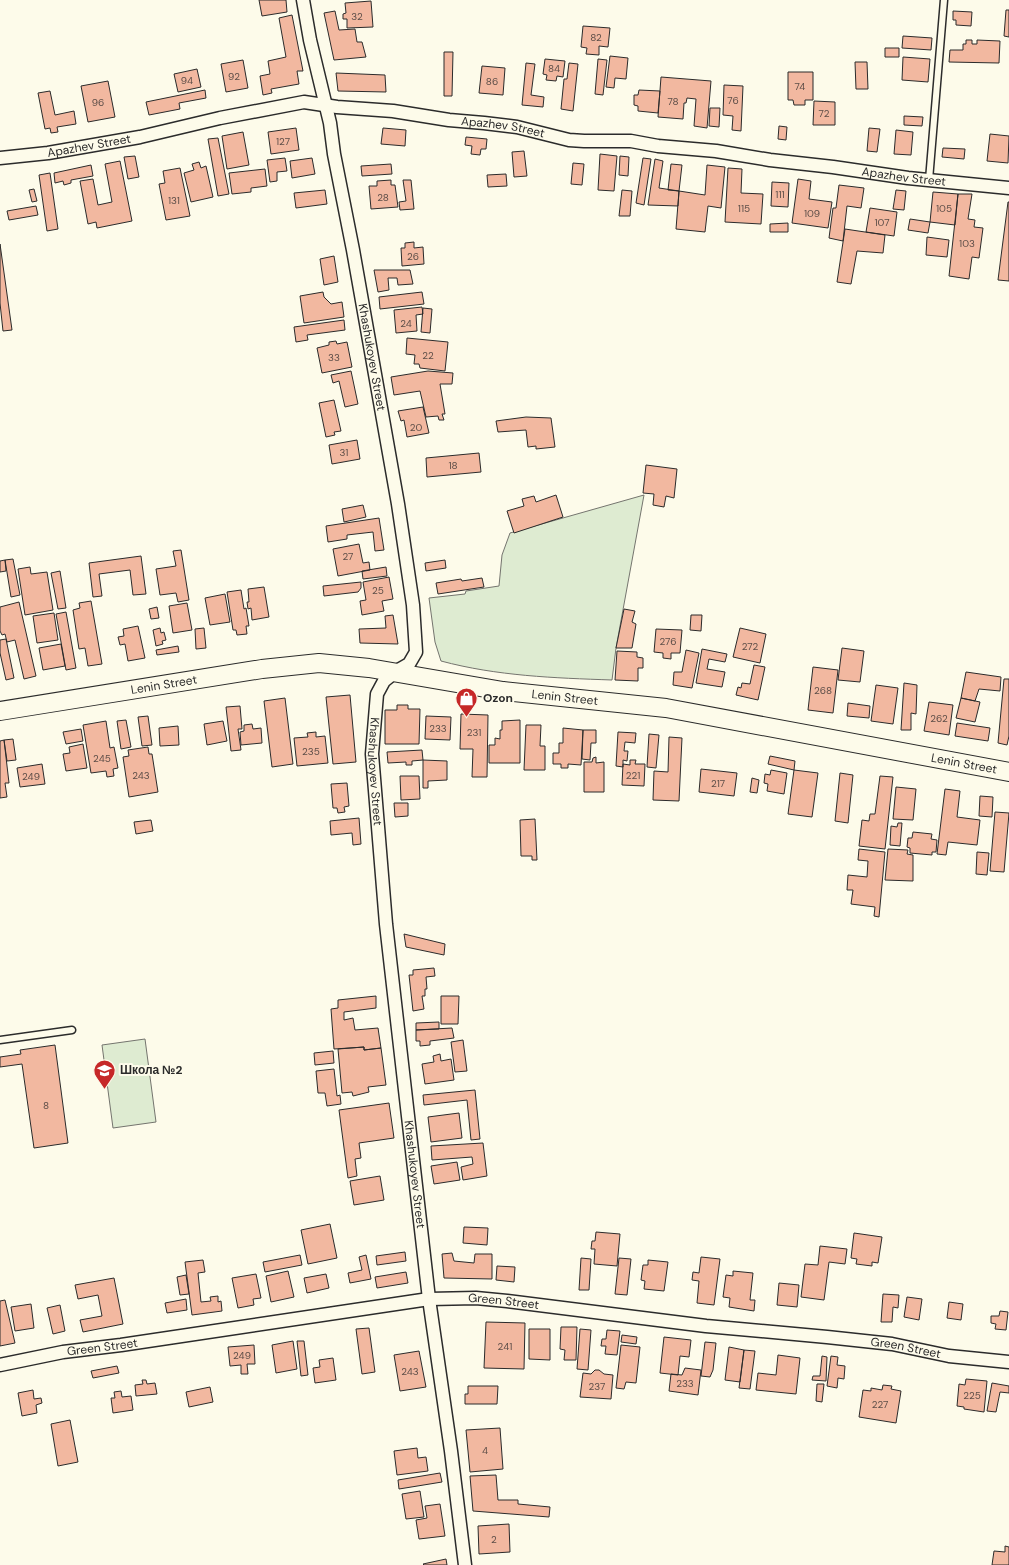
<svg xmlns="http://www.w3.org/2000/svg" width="1009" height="1565" font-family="'DM Sans',sans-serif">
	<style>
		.green { fill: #deebd1; stroke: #74746e }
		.building { fill: #f2b8a0; stroke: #2b2b2b }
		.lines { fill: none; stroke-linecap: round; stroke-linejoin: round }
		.lane-casing { stroke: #2b2b2b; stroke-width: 9 }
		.street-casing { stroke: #2b2b2b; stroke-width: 15 }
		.secondary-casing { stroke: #2b2b2b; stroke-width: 20 }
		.lane { stroke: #fdfbea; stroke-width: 6 }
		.street { stroke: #fdfbea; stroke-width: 12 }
		.secondary { stroke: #fdfbea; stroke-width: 18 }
		.labels { text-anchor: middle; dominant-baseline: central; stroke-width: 4; stroke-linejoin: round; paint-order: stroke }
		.number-label { font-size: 10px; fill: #5d4e48 }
		.street-label { font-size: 12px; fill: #2b2b2b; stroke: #fdfbea }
		.poi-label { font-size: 12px; font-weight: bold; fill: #2b2b2b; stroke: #fdfbea; text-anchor: start }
	</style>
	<rect width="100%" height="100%" fill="#fdfbea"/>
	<path class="green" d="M644 495 616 648 612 680C554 678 497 676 441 661L435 642 429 598 465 594 466 591 499 586 502 555 510 533Z
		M145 1039 156 1122 113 1128 102 1045Z"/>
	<path class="building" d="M259 0H286L287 12 262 16Z
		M371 1 373 27 347 28V19H343V14L346 13 345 3Z
		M1006 10H1009V37L1004 36Z
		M335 11 339 30 355 29 357 42H362L366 57 334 60 324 13Z
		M953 11 972 12 971 26 956 25V20H953Z
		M292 15 303 71H297L299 84 271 89 272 93 263 95 260 76 270 74 268 61 286 57 279 18Z
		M583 26 610 28 608 47 599 46V55L586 54 587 48 581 47Z
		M903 36 932 38 931 50 902 48Z
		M966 40H972V44H977V40L1000 41 999 63 949 62 950 50H963V44H966Z
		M885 48H899V57H885Z
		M444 52H453L452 96H444Z
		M610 56 628 58 626 79 615 78 614 88 606 87Z
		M903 57 930 59 928 82 902 80Z
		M545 59 565 61 563 77 557 76 556 81 546 80 547 75 543 74Z
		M598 59 607 60 603 95 595 94Z
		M243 60 248 88 226 92 221 64Z
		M855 62H867L868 89H856Z
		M526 63 535 64 531 95 544 97 543 107 522 105Z
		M569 63 578 64 573 111 561 109 564 79H567Z
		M482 66 505 68 503 95 479 93Z
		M197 69 201 87 178 92 174 74Z
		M788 72H813V100H805V105H794L793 100H788Z
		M336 73 385 75 386 92 338 91Z
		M661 77 711 81 707 128 694 126 696 99 687 98 686 103H684L683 119 658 117Z
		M108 81 115 117 88 122 81 86Z
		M724 85 743 86 741 131 732 130 733 116 723 115Z
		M205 90 206 98 179 103 180 109 149 115 146 102Z
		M639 90 660 91 658 113 638 111V106L634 105V95H638Z
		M50 91 55 115 74 111 76 124 57 127 58 132 51 133 50 128 45 129 38 93Z
		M814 101 835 102V125H813Z
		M710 108H720L719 127 709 126Z
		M904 116 923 117 922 126 904 125Z
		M779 126 787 127 786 140 778 139Z
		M296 128 299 150 271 154 268 132Z
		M383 128 406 130 405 146 381 144Z
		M869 128 880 129 877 152 867 151Z
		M896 130 913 132 911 155 894 154Z
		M243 132 249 165 227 169 222 136Z
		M990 134 1009 136 1008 163 987 161Z
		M466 137 487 139 486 149H481L480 155 471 154 472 146 465 145Z
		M218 138 229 194 218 196 208 139Z
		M943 148 965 149 964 159 942 157Z
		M524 151 527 176 514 177 512 152Z
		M600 154 617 156 614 191 598 190Z
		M135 156 139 177 128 179 124 157Z
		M620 156 629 157 628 176 619 175Z
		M285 158 287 171 277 172V181L270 182 267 160Z
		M312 158 315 174 292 178 290 161Z
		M643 158 651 159 644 205 636 203Z
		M655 159 663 161 659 188 679 191 678 206 648 205Z
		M120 161 132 221 97 228 96 222 88 224 80 181 93 179 98 205 112 202 105 164Z
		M199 162 201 168 206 166 213 197 191 202 184 173 194 170 192 164Z
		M573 163 584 164 582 185 571 184Z
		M391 164 392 174 362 176 361 166Z
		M671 164 682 165 679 191 668 190Z
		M91 165 93 176 71 180V183L64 185 63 181 55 183 54 173Z
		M707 165 725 167 721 208 708 206 705 232 676 229 679 191 705 195Z
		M180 168 190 216 166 220 159 184 165 183 163 171Z
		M728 168 742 169 741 193 763 194 761 224 725 222Z
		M265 169 267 186 251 188V192L232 194 229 173Z
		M50 173 58 229 47 231 39 175Z
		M506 174 507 186 488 187 487 175Z
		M798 179 811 181 809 199 832 202 828 228 792 223Z
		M391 180V185H395L398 207 371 209 369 186H377V181Z
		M403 180H411L414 209 400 210 399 202 406 201Z
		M772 182 789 183 788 207 771 206Z
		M839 185 864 188 861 208 847 206 843 241 829 238 833 208H836Z
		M34 189 37 201 32 202 29 190Z
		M325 190 327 204 296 208 294 193Z
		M622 190 632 191 630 216H619Z
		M896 190 906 191 904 210 893 209Z
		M933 192 958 194 955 225 930 222Z
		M958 194H972L968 219 975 220 974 227 983 228 979 258 972 257 969 279 949 276Z
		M1008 202H1009V281L998 280Z
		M36 206 38 215 9 220 7 211Z
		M870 208 897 212 894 236 866 232Z
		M910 219 930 222 928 233 908 230Z
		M788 223V232H770V224Z
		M845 229 885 235 883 253 857 251 851 284 837 282Z
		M927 237 949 240 947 257 926 255Z
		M414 242V248L423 247 424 264 402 266 401 248H405V243Z
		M0 244 12 330 3 331 0 303Z
		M334 256 338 282 324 285 320 259Z
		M374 270H410L413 284 398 285 397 278H388L389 290 378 292Z
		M323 292 324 297 331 304 342 302 344 317 304 323 300 296Z
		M422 292 424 304 380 309 379 297Z
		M422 307 423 314 416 315 417 331 396 333 394 310Z
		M423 308 432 309 430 333 421 332Z
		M344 320 345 330 307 335 308 340 296 342 294 327Z
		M407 338 448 342 445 371 420 368 419 364H414L415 355 406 354Z
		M336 341 337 344 347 342 352 367 322 373 317 348 329 345V342Z
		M351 371 358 404 345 407 339 381 333 383 331 375Z
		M428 371 453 373 452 384H440L445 414H442L444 420H439L438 416 426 417 420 391 394 395 391 377Z
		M334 400 341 431 334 432 335 435 326 437 319 403Z
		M423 407 429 433 407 437 404 420 401 421 398 411Z
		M526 417 551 418 555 447 536 449V446L528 447 526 430 498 432 496 421Z
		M357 440 360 459 332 464 329 445Z
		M479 453 481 472 427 477 426 458Z
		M646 465 677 469 674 498 666 496 664 507 653 505 654 494 643 493Z
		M556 495 563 517 514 533 507 511 524 506 522 499 534 496 536 502Z
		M363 505 366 517 344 522 342 509Z
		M379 518 384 550 375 551 373 532 347 535V539L328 542 326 526Z
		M359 544 363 563 369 562 370 570 338 576 333 549Z
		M181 550 189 600 178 602 176 593 160 595 156 569 176 566 173 551Z
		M141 556 146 594 133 595 130 570 99 574 102 596 93 597 89 563Z
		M13 559 20 595 11 597 5 560Z
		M5 560 6 571 0 572V561Z
		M445 560 446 568 426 571 425 563Z
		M30 567 31 574 47 572 53 610 25 615 18 569Z
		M386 567 387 576 363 579 362 571Z
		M60 571 66 608 58 609 51 573Z
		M389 577 393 599 382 601 384 611 362 615 360 601 366 600 363 582Z
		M482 578 484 587 438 594 436 583 461 579 462 581Z
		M361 582V588L358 592 324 596 323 586Z
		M264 587 269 617 252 620 251 608 248 609 247 602H249L248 589Z
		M241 590 244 609 246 608 249 626H246L247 634 237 635 236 630H233L227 592Z
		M225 594 230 622 210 625 205 598Z
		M91 601 102 664 88 666 85 648 79 649 73 610 80 608 79 603Z
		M19 602 36 676 24 679 15 640 7 642 5 634 2 635 0 631V607Z
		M187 603 192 630 173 633 169 606Z
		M157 607 159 618 151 619 149 609Z
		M624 609 635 611 632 622 636 624 632 648H616Z
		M66 612 76 668 66 670 56 614Z
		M54 613 58 640 37 643 33 616Z
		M393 615 398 644 360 643 359 629 386 628 385 616Z
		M691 615H702L701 631 690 630Z
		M138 626 145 658 128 661 125 644 120 645 118 637 124 636 123 629Z
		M160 628 161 633 164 632 166 640 162 641 163 644 156 646 153 630Z
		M204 628 206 648 196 649 195 629Z
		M740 628 766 634 760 663 733 657Z
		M656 629 682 630 680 653H671V659L663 658V653L654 652Z
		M6 639 14 678 6 680 0 653V640Z
		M61 644 65 666 43 670 39 648Z
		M178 646 179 652 157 655 156 650Z
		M842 648 864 651 860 682 838 680Z
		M702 649 727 654 725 662 709 659 707 669 725 672 722 687 696 683Z
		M686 650 699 653 692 688 673 685 674 672H682Z
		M617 651 637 652V657L643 658V668H638V681L615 680Z
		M754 665 765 667 758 700 736 695 738 687 741 688 742 683 750 684Z
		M813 667 838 670 833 713 808 710Z
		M966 672 1001 677 1000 691 979 689 975 701 961 698Z
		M1004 679H1009V736L1007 745 998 743Z
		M904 683 917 685 916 714 911 713V730H901Z
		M876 685 898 688 893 724 871 721Z
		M350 695 356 762 333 764 326 697Z
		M285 698 293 764 272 767 264 701Z
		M961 698 980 702 975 722 956 718Z
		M929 702 953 705 949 735 924 731Z
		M848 703 870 706 869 718 847 716Z
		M397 705H408V709H420L419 744H385V710H397Z
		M240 706 242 729H238L241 750 231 751 226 707Z
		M461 714 488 715 487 777H472L473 749H460Z
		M148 716 152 745 142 746 138 717Z
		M426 716 451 717 450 740 425 739Z
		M126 720 131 747 121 749 117 721Z
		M520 720V763H489V745H495V738L500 739V730H502V721Z
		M106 721 110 748 114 747 118 768 113 769 114 776 107 777 106 771 91 773 83 725Z
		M223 721 227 741 207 745 204 724Z
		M957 723 990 728 988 741 955 736Z
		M252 724 253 729 261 728 262 743 241 745 240 732 244 731V725Z
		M526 725H541L540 746H545V770H524Z
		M178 726 179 745 160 746 159 728Z
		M563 728 583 730 581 765 568 764V768H561V764H553V753H559V743H563Z
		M81 729 83 741 66 744 63 732Z
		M583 730H596V743H591L590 760 582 759Z
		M316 732V737L325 736 328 763 297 766 294 738 308 737 307 733Z
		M618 732 636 733 635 743 625 742 624 751H628L627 761 623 760V767L616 766Z
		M649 734 659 735 656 768 647 767Z
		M669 737 682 738 679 801 653 800 654 771 668 772Z
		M13 739 16 760 7 761 4 740Z
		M4 740 9 783H5L7 797 0 798V741Z
		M83 744 87 768 66 771 63 754 70 753 69 747Z
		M148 747 149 754H152L158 792 129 797 123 757 129 756 128 750Z
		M422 750 423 760 412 761V765H406V762L388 763 387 752Z
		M770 756 795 761 794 770 768 764Z
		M596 757V763L604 762V792H584V762H592L593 758Z
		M423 760 447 761V780L428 781V788H423Z
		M630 760H636L635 764H645L644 786 622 785 623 764 630 765Z
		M42 764 45 784 20 787 17 768Z
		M701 769 737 773 734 796 699 792Z
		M771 770 787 773 784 794 767 791 768 784 764 783 765 774 770 775Z
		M794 770 818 773 812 817 788 814Z
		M840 773 853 775 848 823 835 821Z
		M400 776H419L420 799 401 800Z
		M880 776 893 777 885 849 859 846 862 820 869 821 870 814H875Z
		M752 778 759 780 757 793 750 792Z
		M347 783 349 806 344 807 345 812 338 813 337 808H333L331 784Z
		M896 787 916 789 913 820 893 819Z
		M945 789 960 791 957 817 980 820 977 845 948 842 946 855 937 854Z
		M980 796 993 797 992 817 979 816Z
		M394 803H408V816L395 817Z
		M995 812 1009 813 1004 872 990 871Z
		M359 818 361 844 353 845 352 833 331 835 330 821Z
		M535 819 537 860H532V856H521L520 820Z
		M151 820 153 831 136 834 134 822Z
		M898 823H902L900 846 890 845 891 826 897 827Z
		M913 832 932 834 931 839 937 840 936 852H932V855L910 853V848L907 847 908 838H912Z
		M859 849 885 852 879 917 874 916 875 907 851 904 853 890H847L848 875 867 877 868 861 858 860Z
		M888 849 908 850 907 854 913 855V881L885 880Z
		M977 852 989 853 987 875 976 874Z
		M404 934 445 944 444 955 406 947Z
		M434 968 435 976 426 977 427 989H425V996H422L424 1009 413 1011 409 975H413V970Z
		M376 996V1008L344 1012V1020L353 1018 355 1030 378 1028 381 1048 364 1050V1047L334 1049 331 1009 338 1008V1000Z
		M441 996H459L458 1024H441Z
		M439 1022V1029L416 1030V1023Z
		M452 1028 454 1038 430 1041V1045L420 1046V1041H416V1030Z
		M463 1040 467 1071 455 1072 451 1042Z
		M55 1045 68 1143 34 1148 22 1064 0 1067V1057L21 1054 20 1050Z
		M364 1047V1050L381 1048 386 1085 368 1087 369 1092 353 1096 352 1092 342 1093 338 1049Z
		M333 1051 334 1063 315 1065 314 1053Z
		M440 1054 441 1061 451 1059 454 1080 425 1084 422 1064 434 1062 433 1056Z
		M334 1069 337 1096 340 1095 341 1104 327 1106 325 1093H318L316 1071Z
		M475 1090 480 1139 471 1140 467 1100 424 1105 423 1095Z
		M389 1103 394 1138 359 1143 361 1158 355 1159 357 1176 348 1178 339 1110Z
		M459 1113 462 1138 431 1142 428 1117Z
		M483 1143 487 1176 463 1180 461 1167 473 1164 472 1157 432 1160 431 1146Z
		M457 1162 460 1180 434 1184 431 1166Z
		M380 1176 384 1200 354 1205 350 1181Z
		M330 1224 337 1258 308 1264 301 1230Z
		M464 1227 488 1228 487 1245 463 1243Z
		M596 1232 620 1234 617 1266 594 1264 595 1249H591L592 1241H595Z
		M854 1233 882 1237 878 1263 872 1262V1266L856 1264 857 1259 851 1258Z
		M820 1246 847 1249 845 1264 829 1262 824 1300 801 1297 805 1264 818 1265Z
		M405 1252 406 1261 377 1265 376 1256Z
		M452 1253 454 1261 474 1263 475 1254H492V1279L444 1278 442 1254Z
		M300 1255 302 1265 265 1272 263 1262Z
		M366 1255 371 1279 350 1283 348 1273 362 1270 359 1257Z
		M701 1257 720 1259 714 1305 697 1303 699 1281 692 1280 693 1272 699 1273Z
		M581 1258 591 1259 589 1290H579Z
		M619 1258 631 1259 627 1295 615 1294Z
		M203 1260 205 1272 198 1273 201 1302 211 1301 210 1297 218 1296V1302L221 1301 222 1311 192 1315 185 1262Z
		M648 1260 668 1262 664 1291 644 1289 645 1281 641 1280 643 1265H648Z
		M497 1266 515 1267 514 1282 496 1280Z
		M288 1271 294 1297 271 1302 266 1276Z
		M733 1271 753 1273 750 1300H755L754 1311 729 1307 730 1298 723 1297 726 1275 733 1276Z
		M406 1272 408 1283 377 1288 375 1277Z
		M256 1274 261 1298 253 1299 254 1305 238 1308 232 1278Z
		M326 1274 329 1288 307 1293 304 1278Z
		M186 1275 189 1294 180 1295 177 1277Z
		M114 1278 123 1324 83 1332 80 1320 102 1316 98 1295 78 1299 75 1285Z
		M779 1283 799 1285 797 1307 777 1305Z
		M883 1294 899 1295 898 1308 893 1307 892 1322H881Z
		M907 1297 922 1299 919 1320 904 1317Z
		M186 1299 187 1310 167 1313 165 1303Z
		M5 1300 15 1343 0 1346V1301Z
		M949 1302 963 1304 961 1320 947 1318Z
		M31 1304 34 1328 15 1331 11 1307Z
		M60 1305 65 1331 53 1334 47 1308Z
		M1000 1311 1008 1312 1006 1330 995 1329 996 1324 991 1323V1316H999Z
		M486 1322 525 1323 524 1369 484 1368Z
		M561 1327H577L576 1360H564L565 1350 560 1349Z
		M369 1328 375 1372 362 1374 356 1329Z
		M529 1329H550V1360L529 1359Z
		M580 1329 591 1330 588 1370 577 1369Z
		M607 1330 620 1331 617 1355 605 1354 606 1346H601L602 1339H606Z
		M622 1335 637 1337 636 1344 621 1342Z
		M664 1337 691 1340 689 1357 680 1356 678 1375 660 1373Z
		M293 1341 297 1369 276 1373 272 1345Z
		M297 1341H304L308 1375 301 1376Z
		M705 1342 716 1343 713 1370 710 1377 701 1376Z
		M254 1345 255 1364H247L248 1374H241V1365L230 1366 228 1347Z
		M621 1345 640 1347 636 1383 626 1382 624 1389 616 1388Z
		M729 1347 744 1350 740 1382 725 1380Z
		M744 1350 755 1351 750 1389 739 1388Z
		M419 1351 426 1387 400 1391 394 1355Z
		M778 1355 800 1358 796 1394 756 1390 758 1373 776 1375Z
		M822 1356 827 1357 826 1381 812 1380 813 1376H820Z
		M831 1356 838 1357 837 1365 845 1366 844 1379 838 1378 837 1388 827 1386Z
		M333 1358 336 1380 315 1383 313 1368 320 1367 319 1360Z
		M117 1366 119 1373 93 1378 91 1371Z
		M685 1368 701 1370 698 1395 669 1391 671 1374 682 1375Z
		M595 1370H599L604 1374 613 1375 611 1399 580 1397 583 1373 591 1374Z
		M966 1379 987 1381 984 1412 964 1409V1407L957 1406 959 1384 965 1385Z
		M142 1380H146L147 1384 155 1383 157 1394 136 1396 135 1385 143 1384Z
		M992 1383 1009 1386V1393L1000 1392 996 1412 987 1411Z
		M817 1384H824L822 1402 816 1401Z
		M883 1385 892 1386 891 1389 901 1391 896 1423 859 1417 863 1390 871 1391V1388L882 1390Z
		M468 1386H498L497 1404H465V1394H468Z
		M210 1387 213 1402 189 1407 186 1392Z
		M33 1390 34 1399 41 1398 42 1403 36 1405 37 1413 22 1416 18 1393Z
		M121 1391 122 1397 131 1396 133 1410 113 1413 111 1398H115L114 1392Z
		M70 1420 78 1462 58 1466 51 1424Z
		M500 1428 503 1469 470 1472 466 1430Z
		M417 1448 418 1458 426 1457 428 1471 397 1475 394 1451Z
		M440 1473 442 1482 399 1489 398 1480Z
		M496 1475 498 1500H518V1504L550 1507 549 1517 473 1511 470 1476Z
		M420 1491 424 1517 406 1519 402 1494Z
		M440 1504 445 1536 419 1539 416 1520 427 1518 425 1506Z
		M509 1524 510 1552 479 1554 478 1526Z
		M1005 1546 1009 1547V1565H992L994 1551 1005 1552Z
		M446 1559 447 1565H424L423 1564Z"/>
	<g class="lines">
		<defs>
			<path id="lane" d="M929 180 944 0
				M0 1040 72 1030"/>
			<g id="street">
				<path id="s1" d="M303 0 310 40 330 123 334 154 353 250 398 504 413 605 416 652 409 664 395 672 384 681 377 694 372 754 386 924 398 1029 429 1299 451 1451 465 1565"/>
				<path id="s2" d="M0 158 48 153 140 137 220 118 304 102 337 107 393 111 449 120 484 123 517 127 569 140 584 141H631L658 146 716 151 770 160 833 167 908 178 1009 188"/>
				<path id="s3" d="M0 1365 63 1352 121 1345 429 1299 476 1298 507 1301 706 1326 827 1337 892 1344 949 1356 1009 1362"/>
			</g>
			<g id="secondary">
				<path id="s4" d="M0 711 262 669 319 663 369 668 503 691 666 708 1009 772"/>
			</g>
		</defs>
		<use href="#lane" class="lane-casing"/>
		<use href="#street" class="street-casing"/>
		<use href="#secondary" class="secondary-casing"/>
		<use href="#lane" class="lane"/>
		<use href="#street" class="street"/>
		<use href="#secondary" class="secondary"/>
	</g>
	<defs>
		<symbol id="shop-pin" viewBox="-11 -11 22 30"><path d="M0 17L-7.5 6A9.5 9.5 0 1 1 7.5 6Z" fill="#c62828" stroke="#fdfbea"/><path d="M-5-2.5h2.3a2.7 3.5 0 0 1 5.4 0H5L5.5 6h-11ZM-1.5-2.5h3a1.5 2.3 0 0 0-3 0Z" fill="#fff"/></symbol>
		<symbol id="school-pin" viewBox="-11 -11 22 30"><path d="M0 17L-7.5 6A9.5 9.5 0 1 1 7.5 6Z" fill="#c62828" stroke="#fdfbea"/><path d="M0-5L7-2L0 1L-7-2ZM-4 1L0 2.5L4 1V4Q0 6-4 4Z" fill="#fff"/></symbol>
	</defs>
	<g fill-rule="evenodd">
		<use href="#shop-pin" x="454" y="686" width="25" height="34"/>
		<use href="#school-pin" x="92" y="1058" width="25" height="34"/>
	</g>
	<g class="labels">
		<g class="number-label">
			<text x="357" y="16">32</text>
			<text x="596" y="37">82</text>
			<text x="554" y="68">84</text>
			<text x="234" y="76">92</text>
			<text x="187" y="80">94</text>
			<text x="492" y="81">86</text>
			<text x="800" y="86">74</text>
			<text x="733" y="100">76</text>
			<text x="673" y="101">78</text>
			<text x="98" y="102">96</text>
			<text x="824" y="113">72</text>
			<text x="283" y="141">127</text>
			<text x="780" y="194">111</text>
			<text x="383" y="197">28</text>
			<text x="174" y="200">131</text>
			<text x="744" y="208">115</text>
			<text x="944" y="208">105</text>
			<text x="812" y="213">109</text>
			<text x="882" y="222">107</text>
			<text x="967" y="243">103</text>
			<text x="413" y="256">26</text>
			<text x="406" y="323">24</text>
			<text x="428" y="355">22</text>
			<text x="334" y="357">33</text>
			<text x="416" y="427">20</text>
			<text x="344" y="452">31</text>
			<text x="453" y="465">18</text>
			<text x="348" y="556">27</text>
			<text x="378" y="590">25</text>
			<text x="668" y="641">276</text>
			<text x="750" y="646">272</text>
			<text x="823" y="690">268</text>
			<text x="939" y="718">262</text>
			<text x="438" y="728">233</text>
			<text x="474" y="732">231</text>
			<text x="311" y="751">235</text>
			<text x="102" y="758">245</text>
			<text x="141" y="775">243</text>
			<text x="633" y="775">221</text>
			<text x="31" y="776">249</text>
			<text x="718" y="783">217</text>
			<text x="46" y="1105">8</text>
			<text x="505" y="1346">241</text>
			<text x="242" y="1355">249</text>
			<text x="410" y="1371">243</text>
			<text x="685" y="1383">233</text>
			<text x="597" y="1386">237</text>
			<text x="972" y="1395">225</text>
			<text x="880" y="1404">227</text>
			<text x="485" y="1450">4</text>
			<text x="494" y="1539">2</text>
		</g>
		<g class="street-label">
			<text stroke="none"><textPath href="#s2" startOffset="510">Apazhev Street</textPath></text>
			<text stroke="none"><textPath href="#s2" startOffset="90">Apazhev Street</textPath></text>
			<text stroke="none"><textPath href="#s2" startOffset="915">Apazhev Street</textPath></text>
			<text stroke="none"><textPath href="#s1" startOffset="364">Khashukoyev Street</textPath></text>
			<text stroke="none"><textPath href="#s4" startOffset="166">Lenin Street</textPath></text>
			<text stroke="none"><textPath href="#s4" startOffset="571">Lenin Street</textPath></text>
			<text stroke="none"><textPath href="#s4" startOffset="976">Lenin Street</textPath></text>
			<text stroke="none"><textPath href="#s1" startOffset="799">Khashukoyev Street</textPath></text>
			<text stroke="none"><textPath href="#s1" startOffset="1204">Khashukoyev Street</textPath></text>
			<text stroke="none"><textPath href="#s3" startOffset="509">Green Street</textPath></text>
			<text stroke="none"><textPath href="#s3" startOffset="104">Green Street</textPath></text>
			<text stroke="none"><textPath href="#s3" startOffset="914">Green Street</textPath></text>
		</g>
		<g class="poi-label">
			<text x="483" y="698">Ozon</text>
			<text x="120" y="1070">Школа №2</text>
		</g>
	</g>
</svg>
